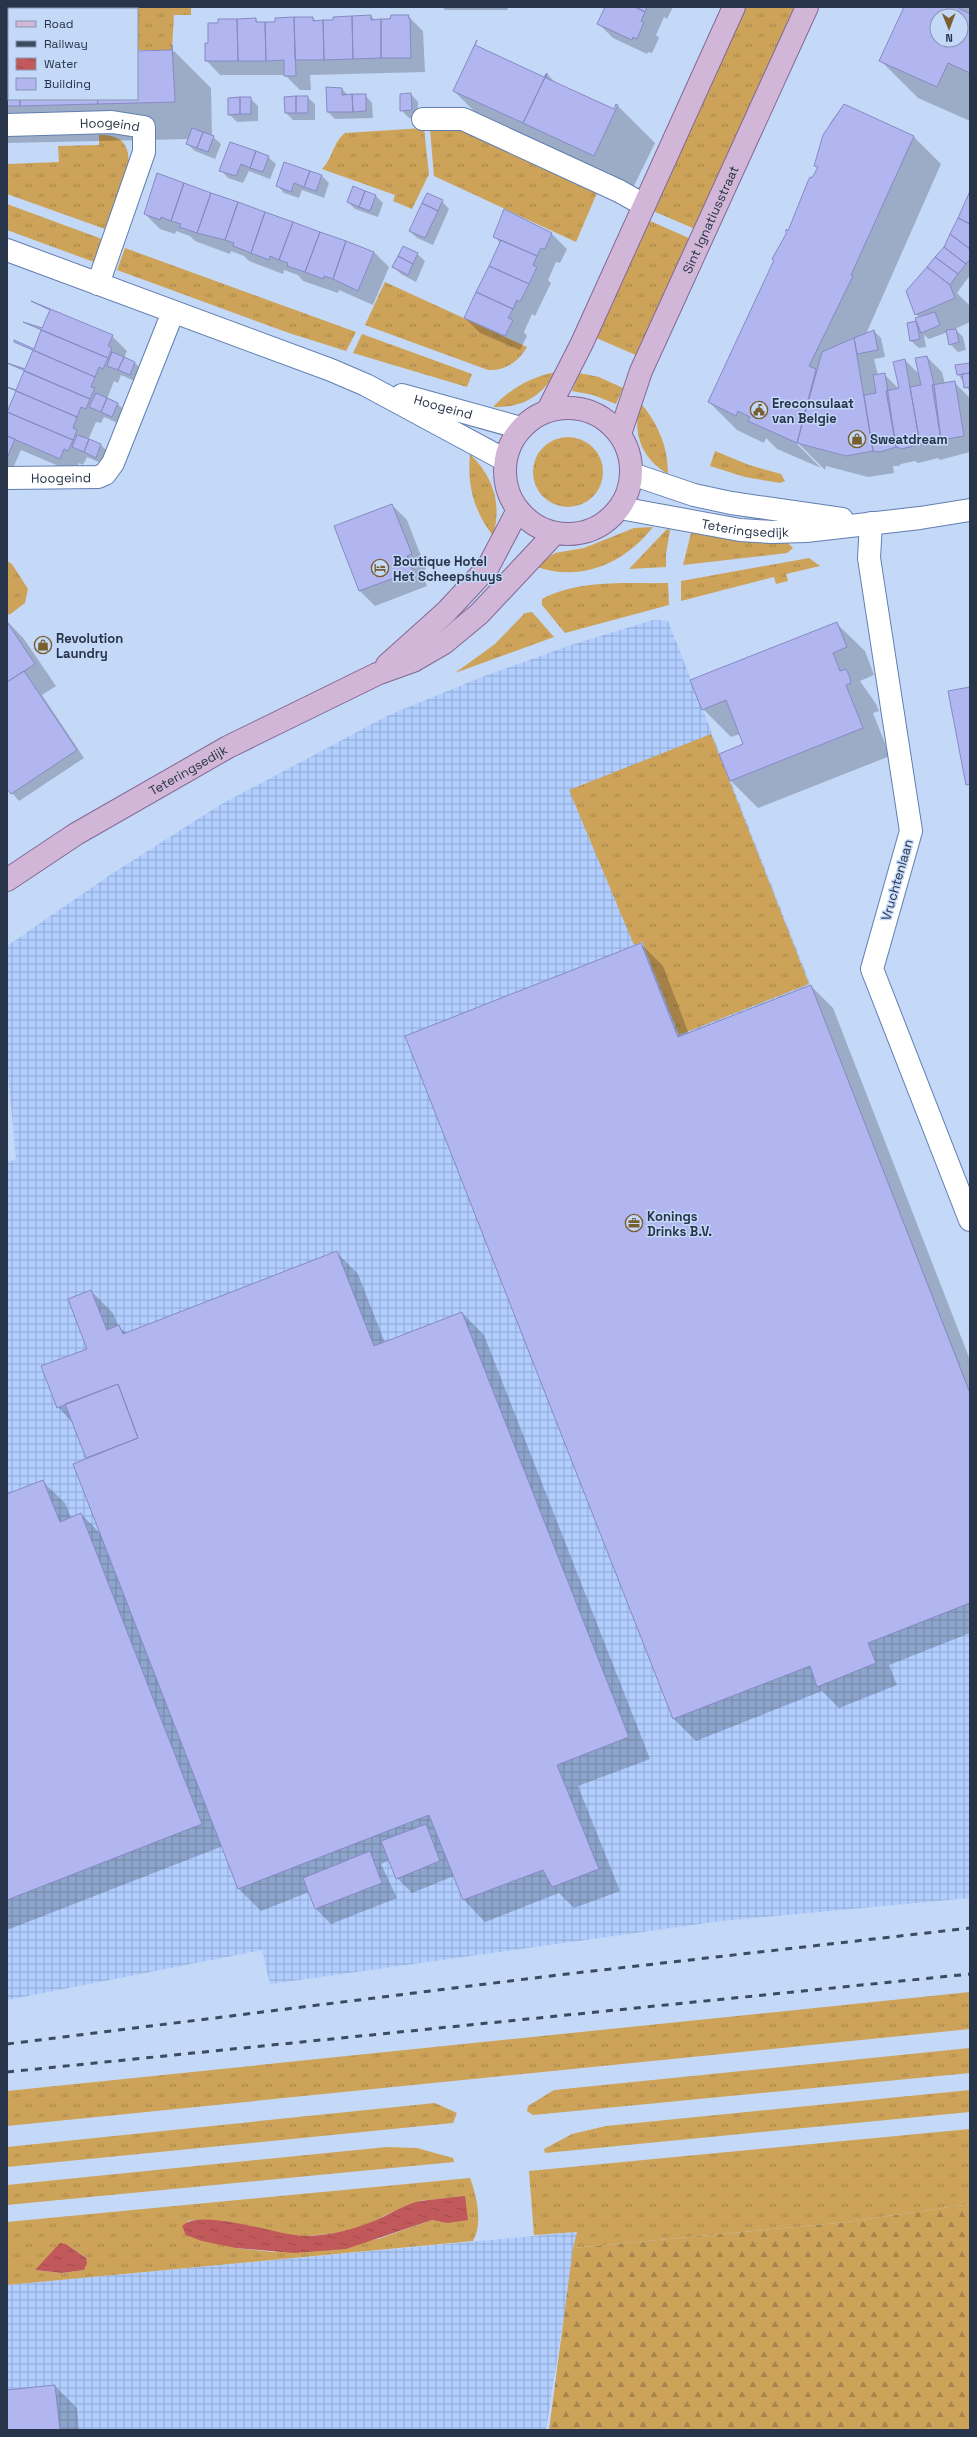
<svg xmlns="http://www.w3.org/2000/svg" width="977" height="2437" font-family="'Space Grotesk',sans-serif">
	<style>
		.industrial { fill: url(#industrial-grid) }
		.grass { fill: url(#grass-tufts); fill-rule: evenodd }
		.forest { fill: url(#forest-firs) }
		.water { fill: url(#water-ripples) }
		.shadow { fill: #0003; fill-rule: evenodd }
		.building { fill: #b1b6f1; stroke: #868ac2; fill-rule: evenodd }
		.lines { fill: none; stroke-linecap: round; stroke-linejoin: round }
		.minor-casing { stroke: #617fb0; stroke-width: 24 }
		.major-casing { stroke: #826994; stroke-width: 24 }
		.minor { stroke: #fff; stroke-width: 22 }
		.major { stroke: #d1b6d7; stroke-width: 22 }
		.rail { stroke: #3d4b61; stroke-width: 3; stroke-dasharray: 7 7; stroke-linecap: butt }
		.labels { text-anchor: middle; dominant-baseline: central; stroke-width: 3; stroke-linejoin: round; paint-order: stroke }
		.street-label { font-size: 13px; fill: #273449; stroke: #c4d8f8 }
		.poi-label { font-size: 13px; font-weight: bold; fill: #273449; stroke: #c4d8f8; text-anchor: start }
	</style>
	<defs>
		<pattern id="industrial-grid" width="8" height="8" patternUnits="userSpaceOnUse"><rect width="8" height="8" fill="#b1ceff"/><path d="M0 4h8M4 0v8" fill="none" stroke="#90a8d0"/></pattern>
		<pattern id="grass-tufts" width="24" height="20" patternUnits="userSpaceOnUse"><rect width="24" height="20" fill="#cda359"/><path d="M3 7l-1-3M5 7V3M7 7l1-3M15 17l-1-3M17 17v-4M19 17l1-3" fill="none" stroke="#a6864c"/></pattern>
		<pattern id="forest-firs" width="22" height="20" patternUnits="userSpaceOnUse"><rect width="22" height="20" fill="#cda359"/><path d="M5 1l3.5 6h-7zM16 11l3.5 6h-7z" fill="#a6864c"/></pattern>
		<pattern id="water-ripples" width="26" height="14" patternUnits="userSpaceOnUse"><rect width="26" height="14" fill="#c1585a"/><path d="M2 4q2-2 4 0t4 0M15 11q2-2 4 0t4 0" fill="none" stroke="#9d4a4c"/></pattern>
	</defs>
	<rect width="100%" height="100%" fill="#c4d8f8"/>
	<path class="industrial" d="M653 620 668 621 970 1391V1898L721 1921 270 1984 262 1950 7 2000V1162L16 1160 7 1062V946L110 875 220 805 389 715 482 677 568 646Z
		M577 2232 546 2430H7V2285Z"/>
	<path class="grass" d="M7 7H191V15H174L172 50H137V9H9V53H7Z
		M745 7H796L695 229 653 211Z
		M424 128 429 174 412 209 393 201 395 195 322 169C333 158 333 142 345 133Z
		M430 129 458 130 465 132 597 193 576 242 434 176Z
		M99 135C155 134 116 201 105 229L7 194V164L59 162 58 146 99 145Z
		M7 204 102 239 94 262 7 230Z
		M648 220 691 239 638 356 594 337Z
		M125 248 356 332 346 351 289 333 117 270Z
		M385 282 527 347C518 362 505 371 488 370L365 325Z
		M362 334 472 374 467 387 353 353Z
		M556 372C541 397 522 408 493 407 511 388 531 377 556 372Z
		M579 373 599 377 623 388 616 404 593 395 572 391Z
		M640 402C658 424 668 446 668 474 641 458 632 433 640 402Z
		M533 472a35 35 0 1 1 70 0a35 35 0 1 1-70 0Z
		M715 451 749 465 781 474 785 481 780 483 745 477 710 466Z
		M470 454C494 478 502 504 493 536 474 511 467 486 470 454Z
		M653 527C624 564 580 583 534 566L555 553 584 548 634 528Z
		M667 529 670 530 666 554V567L629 569Z
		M691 533 727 539 788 543 793 548 787 553 683 565Z
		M809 558 820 566 786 574 788 581 776 584 774 577 681 601V581Z
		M7 561 12 564 28 589 25 603 9 615 7 612Z
		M668 583 669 605 565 633 542 605V599C580 579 626 584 668 583Z
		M532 612 554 637 455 673 495 644 525 613Z
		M711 734 809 984 679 1035 642 942 634 945 569 790Z
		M970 1992V2029L7 2126V2091Z
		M970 2048V2073L533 2115 527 2111 528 2106 554 2090Z
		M970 2090V2112L545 2153 544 2149 572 2134 606 2126Z
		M435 2103 457 2113 453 2123 7 2167V2147Z
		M970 2129V2204L847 2222 573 2248 577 2232 534 2235 529 2171Z
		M387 2147 417 2148 453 2158 454 2162 7 2205V2185Z
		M470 2178C477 2197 483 2223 473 2241L7 2285V2222ZM448 2198 447 2223 432 2220 378 2239 273 2252 236 2248 187 2221C228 2214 266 2238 307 2236 320 2235 334 2234 347 2231 371 2226 391 2210 414 2203 424 2199 437 2200 448 2198ZM66 2244 86 2258 84 2270 62 2273 35 2270Z"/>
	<path class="forest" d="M970 2204V2430H549L573 2248 847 2222Z"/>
	<path class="water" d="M465 2196 468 2220 447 2223 432 2220 346 2249 294 2253 236 2248 202 2241 186 2235 182 2226C200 2207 276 2235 303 2236 331 2236 357 2229 383 2217 393 2212 405 2205 416 2202 432 2199 449 2198 465 2196Z
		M60 2243 66 2244 86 2258 87 2263 84 2270 62 2273 35 2270Z"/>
	<path class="shadow" d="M442 7H507L508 10H445Z
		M606 7H673L667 19 664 17 656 35 659 38 652 53 648 52 647 54 613 38 598 23Z
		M905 7H970V121L918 98 881 61ZM937 16H961V40H937Z
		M371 16 375 20 408 16 423 31 425 72 310 75 311 90H300L285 75H220L206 60 209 44 255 19 259 23H276V19L313 18 317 22 334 21Z
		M174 51 211 88 212 136 221 144 215 159 195 151 187 144 189 139 7 143V55H9V99H137V52Z
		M547 74 557 84 614 110 618 106 655 143 631 192 491 128 454 91 544 79Z
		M342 89 349 96 365 95 372 103 373 118 335 119 328 112Z
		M411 94 418 102V117L409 118 401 110Z
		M307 97 315 104V120H293L286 113Z
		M250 98 258 106V121L237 122 229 114Z
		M844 105 914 137 941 164 866 334 874 331 881 338 885 357 874 359 878 375 884 374 900 390 905 360 921 376 927 357 942 372 945 384 954 382 969 397 970 402V452L940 460 938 458 918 463 915 461 901 464 899 466H893L894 473 868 477 826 466 825 470 794 439 793 440 821 468 777 449 766 438 764 443 737 430 709 402 818 168 815 165 819 149 832 120Z
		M230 143 268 157 276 164 270 179 249 171 243 183 228 178 221 170Z
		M322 176 329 183 324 198 302 190 299 198 284 193 277 185Z
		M970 193V275L957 293 970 306V322L955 329 963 337 966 350 958 352 950 344 948 332 929 339 924 335 926 347 919 348 911 341 916 322 919 325 920 318 916 314Z
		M375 195 383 203 378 217 355 209 348 202Z
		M442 201 449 209 433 245 417 238 410 231Z
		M505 211 552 234 567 249 560 263 556 262 548 280 551 283 535 316 532 314 524 332 527 336 520 350 480 333 465 318 500 243 494 236Z
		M145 214 374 252 389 267 373 305 339 290 338 293 303 281 298 275 284 270 283 274 249 261 244 256 231 251 230 254 195 241 190 236 176 231 175 234 160 229Z
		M417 254 425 261 416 282 401 274 394 267Z
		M51 310 112 336 127 351 124 358 135 363 142 370 137 382 121 375 118 383 114 381 107 399 118 404 125 411 120 424 104 417 101 423 96 422 88 440 101 445 108 452 103 464 87 457 83 465 79 463 75 473 21 450 13 468H7V414Z
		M970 364V392L958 374Z
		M392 505 407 520 426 569 421 571 427 586 375 606 360 591 335 527Z
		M7 621 24 639 56 686 42 695 84 758 19 801 7 787Z
		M837 624 865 651 874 675 860 681 876 704 879 711 873 713 890 756 758 808 730 780 744 745 740 734 731 737 703 709Z
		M641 944 663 966 689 1034 811 986 833 1008 970 1360V1633L889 1665 897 1685 839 1708 822 1691 696 1741 674 1719 407 1037Z
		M336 1252 358 1274 385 1343 462 1313 484 1335 650 1759 578 1786 620 1891 574 1908 559 1893 485 1922 464 1900 454 1876 412 1893 397 1878 390 1860 381 1864 397 1898 331 1924 316 1909 309 1892 261 1911 239 1889 223 1846 7 1930V1495L43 1482 65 1503 71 1518 81 1514 101 1534 88 1459 73 1423 58 1407 89 1349 91 1291 113 1313 118 1326 127 1334Z
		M55 2386 77 2408 79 2430H7V2391Z"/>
	<path class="building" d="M605 7H635L645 12 641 21 644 22 637 39 633 37 632 40 597 24Z
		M635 7H647L645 12Z
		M904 7H956L970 14V73L948 63 937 87 879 61ZM937 16H961V40H937Z
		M371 15V20L381 19V58L353 59 352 16Z
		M391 15H409L408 18H410L411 58H381V19H390Z
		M352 16 353 59 324 60 323 20H333V17Z
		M294 17 296 76H284V60L266 61 265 22H275V18Z
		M294 17H313V21L323 20 324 60H295Z
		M256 18V22H265L266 61H238L237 19Z
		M218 19H237L238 61H205V43H208V23H218Z
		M477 40 475 45 544 77 547 73 523 123 453 91Z
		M172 45 175 102 98 104 97 99H137V51L172 50Z
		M7 54H9V99H20V106H7Z
		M547 73 546 78 614 109 616 104 618 105 594 156 523 123Z
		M326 87 342 88V95L352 94 353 112H327Z
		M411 93 412 110 400 111V94Z
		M352 94H366V111L353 112Z
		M296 96H308V113H296Z
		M296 96V113H285L284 97Z
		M240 97H251V114H240Z
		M240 97V114L228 115V98Z
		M20 99H97L98 104 20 106Z
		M844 104 914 136 851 275 853 276 809 366 816 369 797 443 748 421 750 417 738 411 736 416 708 402 774 260 772 259 786 234V229L788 231 808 181 810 177 812 178 818 167 814 166 823 135Z
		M192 128 203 132 197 148 186 144Z
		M203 132 214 136 208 152 197 148Z
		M230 142 256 151 250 168 241 164 236 176 219 171Z
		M256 151 269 156 263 172 250 168Z
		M284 162 310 171 304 187 294 183 291 192 276 186Z
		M310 171 322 175 316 191 304 187Z
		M157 173 184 183 171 221 161 217 160 220 144 214Z
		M184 183 211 193 197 233 179 227 181 224 171 221Z
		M353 186 365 191 359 207 347 202Z
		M365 191 376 195 370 211 359 207Z
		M970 191V224L958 218Z
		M211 193 238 202 225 240 197 233Z
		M427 193 443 200 438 211 422 203Z
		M238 202 265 212 251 253 233 246 234 243 225 240Z
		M422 203 438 211 425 238 409 231Z
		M504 209 552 233 545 249 541 248 537 256 493 237Z
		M265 212 293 222 279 260 270 256 269 260 251 253Z
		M958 218 970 224V249L950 234Z
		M293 222 320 232 305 272 287 266 288 263 279 260Z
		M320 232 346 241 333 279 324 276 323 279 305 272Z
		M950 234 970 249V259L966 264 944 247Z
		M501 240 537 256 533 265 537 267 529 284 489 266Z
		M346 241 374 252 358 291 333 279Z
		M403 246 418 253 413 264 398 256Z
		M944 247 966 264 958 274 935 257Z
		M398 256 413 264 408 275 392 267Z
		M935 257 958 274 950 285 927 267Z
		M489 266 529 284 520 302 517 300 513 309 476 292Z
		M927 267 950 285 955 298 915 315 906 291Z
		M476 292 513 309 508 318 513 320 505 336 464 318Z
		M31 301 113 335 108 346 112 348 108 358 23 322 42 328 50 310Z
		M935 312 940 325 921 333 915 318Z
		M916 321 920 339 910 341 907 323Z
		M956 329 959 342 949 345 946 330Z
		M41 330 108 358 103 369 99 367 95 377 14 342V340L34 349Z
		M874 330 878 350 857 354 854 338Z
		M854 338 873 451 846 456 797 443 822 352Z
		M33 350 95 377 91 387 95 388 90 399 7 363 25 369Z
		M112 352 124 357 118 370 107 366Z
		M927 356 934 384 941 440 925 445 920 444 910 387 921 385 915 358Z
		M124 357 135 362 130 375 118 370Z
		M905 359 920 444 902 449 896 447 886 391 899 388 893 362Z
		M970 363V373L957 375 955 365Z
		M24 371 90 399 86 409 81 407 77 417 7 387 16 390Z
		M885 373 896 447 880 452 873 451 864 395 876 393 873 375Z
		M970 373V387L964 388 962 374Z
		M955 381 964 436 941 440 932 385Z
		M16 391 77 417 73 428 77 430 73 440 7 412Z
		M96 393 107 398 101 412 89 407Z
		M107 398 118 403 112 417 101 412Z
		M7 412 73 440 68 451 64 449 60 459 7 436Z
		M77 435 89 439 84 452 72 447Z
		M7 436 15 439 7 458Z
		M89 439 101 444 96 458 84 452Z
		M392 504 412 554 407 556 413 571 359 591 334 526Z
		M7 622 35 664 7 682Z
		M837 622 847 647 833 653 840 671 846 669 849 675 851 683 846 685 863 728 730 781 719 754 743 744 726 700 702 710 690 680Z
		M24 671 77 750 11 794 7 789V682Z
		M970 687V784L966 785 948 691Z
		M641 943 678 1037 811 985 970 1393V1603L868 1643 876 1663 817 1687 810 1666 673 1719 405 1036Z
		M337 1251 374 1346 462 1312 629 1737 557 1765 599 1869 552 1887 543 1870 463 1900 429 1815 238 1889 73 1464 138 1438 118 1384 57 1408 41 1366 87 1349 68 1299 91 1290 107 1330 119 1325 123 1334Z
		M118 1384 138 1438 86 1458 65 1404Z
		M43 1480 60 1522 81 1513 202 1824 7 1900V1494Z
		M426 1824 440 1861 396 1879 381 1841Z
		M370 1851 382 1883 315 1909 303 1878Z
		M55 2385 60 2430H7V2390Z"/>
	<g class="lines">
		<defs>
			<g id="minor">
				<path d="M423 119H463L619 191 644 205"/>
				<path id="s1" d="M7 125 112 122 144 127V152L98 284"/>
				<path d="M7 250 331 370 366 385 505 460"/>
				<path id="s2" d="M402 395 521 428"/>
				<path d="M632 474 694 495 731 503 842 519"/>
				<path id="s3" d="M7 478 98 477 105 474 113 463 173 312"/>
				<path id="s4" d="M620 508 740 530 772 532 806 531 920 518 970 510"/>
				<path d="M871 523 869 558 911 831 872 969 970 1220"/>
			</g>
			<g id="major">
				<circle cx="568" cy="471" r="63"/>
				<path d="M548 410 582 343 734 7"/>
				<path id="s5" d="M620 434 641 371 807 7"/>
				<path d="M387 665 446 612 488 567 518 510"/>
				<path id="s6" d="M7 880 76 834 228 747 377 674 413 661 444 643 479 614 555 533"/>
			</g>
		</defs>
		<use href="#minor" class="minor-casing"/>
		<use href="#major" class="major-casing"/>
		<use href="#minor" class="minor"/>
		<use href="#major" class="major"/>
		<path class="rail" d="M7 2044 558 1975 970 1928
			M7 2072 970 1974"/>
	</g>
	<defs>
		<symbol id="civic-ring" viewBox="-11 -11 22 22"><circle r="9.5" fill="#c4d8f8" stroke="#785f30" stroke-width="1.5"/><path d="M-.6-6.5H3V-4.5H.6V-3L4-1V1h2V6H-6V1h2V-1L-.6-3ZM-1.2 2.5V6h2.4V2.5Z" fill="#785f30"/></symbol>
		<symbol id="shop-ring" viewBox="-11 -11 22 22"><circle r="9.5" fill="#c4d8f8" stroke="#785f30" stroke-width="1.5"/><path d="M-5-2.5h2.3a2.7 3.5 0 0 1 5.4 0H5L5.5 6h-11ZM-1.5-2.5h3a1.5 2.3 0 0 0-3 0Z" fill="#785f30"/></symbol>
		<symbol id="hotel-ring" viewBox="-11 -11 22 22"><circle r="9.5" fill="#c4d8f8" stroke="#785f30" stroke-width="1.5"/><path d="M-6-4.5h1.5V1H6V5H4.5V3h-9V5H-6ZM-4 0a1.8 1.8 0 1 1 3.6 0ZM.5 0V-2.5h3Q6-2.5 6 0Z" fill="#785f30"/></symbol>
		<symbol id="office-ring" viewBox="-11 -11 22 22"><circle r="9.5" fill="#c4d8f8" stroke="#785f30" stroke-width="1.5"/><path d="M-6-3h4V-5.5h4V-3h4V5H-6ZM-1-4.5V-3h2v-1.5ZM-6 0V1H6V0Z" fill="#785f30"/></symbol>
	</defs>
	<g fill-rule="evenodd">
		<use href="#civic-ring" x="749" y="400" width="20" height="20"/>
		<use href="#shop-ring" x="847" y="429" width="20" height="20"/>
		<use href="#hotel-ring" x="370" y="558" width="20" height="20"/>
		<use href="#shop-ring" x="33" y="635" width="20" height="20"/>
		<use href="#office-ring" x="624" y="1213" width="20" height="20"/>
	</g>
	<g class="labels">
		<g class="street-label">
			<text stroke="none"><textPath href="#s1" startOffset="103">Hoogeind</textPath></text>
			<text stroke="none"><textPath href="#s5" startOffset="233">Sint Ignatiusstraat</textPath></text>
			<text stroke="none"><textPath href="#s2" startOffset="43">Hoogeind</textPath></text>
			<text stroke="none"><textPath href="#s3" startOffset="54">Hoogeind</textPath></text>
			<text stroke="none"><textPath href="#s4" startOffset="127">Teteringsedijk</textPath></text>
			<text stroke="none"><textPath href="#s6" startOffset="212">Teteringsedijk</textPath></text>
			<text transform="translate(897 880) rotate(-74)">Vruchtenlaan</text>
		</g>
		<g class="poi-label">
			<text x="772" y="403">Ereconsulaat<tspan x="772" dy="15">van Belgie</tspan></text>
			<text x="870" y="439">Sweatdream</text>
			<text x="393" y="561">Boutique Hotel<tspan x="393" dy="15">Het Scheepshuys</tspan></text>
			<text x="56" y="638">Revolution<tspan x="56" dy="15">Laundry</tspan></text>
			<text x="647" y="1216">Konings<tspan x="647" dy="15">Drinks B.V.</tspan></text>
		</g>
	</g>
	<rect width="977" height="2437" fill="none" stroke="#273449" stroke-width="16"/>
	<rect x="8" y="8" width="130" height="92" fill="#c4d8f8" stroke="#8596b2"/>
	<rect x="16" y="21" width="20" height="6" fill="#d1b6d7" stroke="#8596b2"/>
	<text x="44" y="28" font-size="12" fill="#273449">Road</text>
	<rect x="16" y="41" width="20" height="6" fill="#3d4b61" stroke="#8596b2"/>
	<text x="44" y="48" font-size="12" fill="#273449">Railway</text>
	<rect x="16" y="58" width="20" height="12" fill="url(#water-ripples)" stroke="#8596b2"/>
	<text x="44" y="68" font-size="12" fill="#273449">Water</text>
	<rect x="16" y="78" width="20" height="12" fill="#b1b6f1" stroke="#8596b2"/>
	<text x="44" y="88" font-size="12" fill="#273449">Building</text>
	<g transform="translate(949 28) rotate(179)"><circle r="19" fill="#c4d8f8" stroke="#8596b2"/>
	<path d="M0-3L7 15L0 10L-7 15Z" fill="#785f30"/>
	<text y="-6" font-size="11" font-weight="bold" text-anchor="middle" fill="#273449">N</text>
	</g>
</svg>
